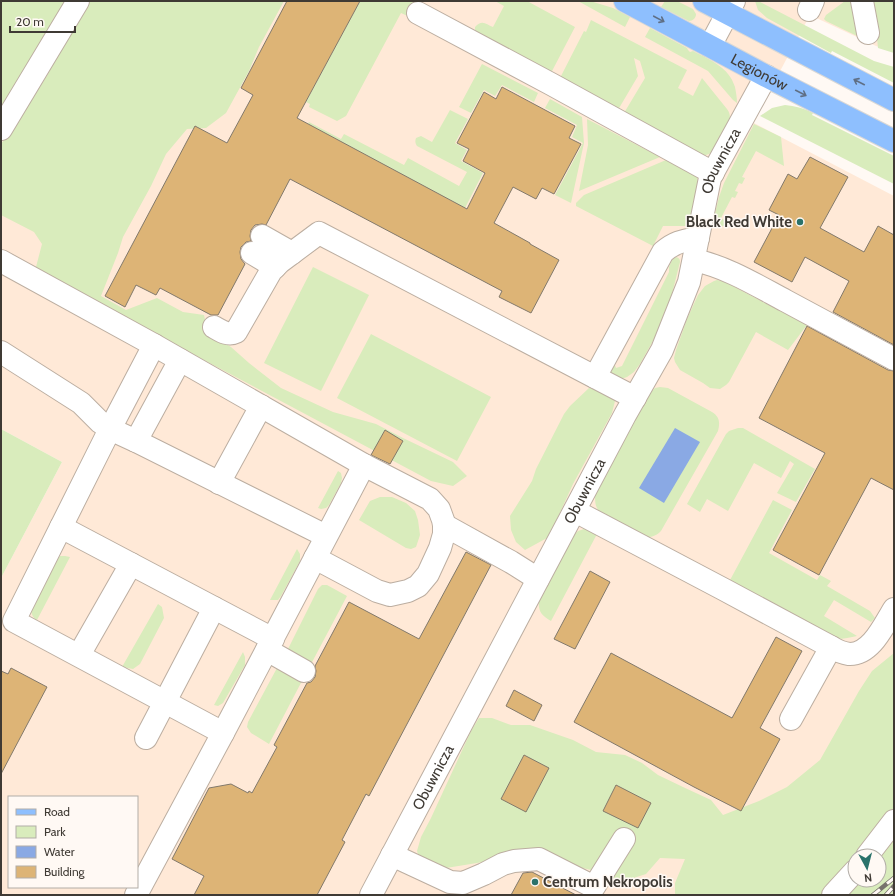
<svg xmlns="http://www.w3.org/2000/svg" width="895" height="896" font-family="Cabin,sans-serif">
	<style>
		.built { fill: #ffe9d7; fill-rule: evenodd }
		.green { fill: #d9ecbc; fill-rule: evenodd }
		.water { fill: #8aa9e4 }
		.building { fill: #ddb476; stroke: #82796b }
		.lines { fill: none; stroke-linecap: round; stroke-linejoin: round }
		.minor-casing { stroke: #bcaea1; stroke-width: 24 }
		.major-casing { stroke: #d9d8d6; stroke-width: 24 }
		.minor { stroke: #fff; stroke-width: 22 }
		.major { stroke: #8ebffe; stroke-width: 22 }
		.rail-casing { stroke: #77726c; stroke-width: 4.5 }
		.rail { stroke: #fff9f4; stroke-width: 3; stroke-dasharray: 9; stroke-linecap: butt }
		.oneway { stroke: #5f6f85 }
		.poi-dot { fill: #2a726a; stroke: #fff9f4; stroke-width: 1.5 }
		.labels { text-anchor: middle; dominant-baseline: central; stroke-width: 3; stroke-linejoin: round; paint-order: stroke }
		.street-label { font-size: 15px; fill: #3f3a34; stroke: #fff9f4 }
		.poi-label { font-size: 15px; font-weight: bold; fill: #3f3a34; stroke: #fff9f4; text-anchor: end }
	</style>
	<rect width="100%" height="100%" fill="#fff9f4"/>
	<path class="built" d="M1 1H894V52L876 46 810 15 771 88 754 123 894 196V895H1V578L62 462 1 429ZM9 797H137V887H9ZM855 856H879V880H855Z"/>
	<path class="green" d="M1 1H71L1 115Z
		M86 1H284L259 47 249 71 226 113 206 128 187 129 166 154 151 186 123 237 118 253 101 296 126 310 157 298 183 312 204 315 208 333 231 347 249 363 281 388 333 412 376 424 403 438 453 462 467 476 453 486 431 481 95 302 59 282 36 267 42 244 34 232 1 215V144L29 104 48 74Z
		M360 1H420L412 18 401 13 346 116 337 121 309 107 310 104 306 102Z
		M495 1H527L575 27 551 73 475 32V27C482 19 486 24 493 27L504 6Z
		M578 1H590L613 8 630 17 625 27Z
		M665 1H677L693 9 696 14C696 18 693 21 689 21L661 7Z
		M755 1H758L874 61 894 67V83L832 51 831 53 767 18 758 10Z
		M845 1H857L858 36H857L826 21 824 19 826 15Z
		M873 1H894V53L878 48 875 19 877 18Z
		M591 20 687 70 678 88 693 96 702 78 727 109C730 113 730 116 730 120L712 152 709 154 700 157 621 118 645 78 640 61 634 58 638 76 615 115 560 78 584 31 586 32Z
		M650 28 687 48 688 50 690 52 693 51C710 60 729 67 735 87 736 92 737 98 737 103L733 100 708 71 645 37Z
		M482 64 538 93 534 102 502 85 495 96 484 90 471 113 459 107Z
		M550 99 582 117 584 143 571 203 555 195 583 143 572 137 577 125 545 108Z
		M785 105C795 106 803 108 813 113L812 115 894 156V184L760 116 772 108Z
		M450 110 468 119 455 143 467 150 461 161 483 173 465 208 308 124 309 122 341 139 344 134 404 165 408 158 459 186 467 172 417 146C415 143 415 141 416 138L421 136 432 142Z
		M587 119 660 157 579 191 588 145Z
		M754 124 781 137 784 166 756 151 742 177 745 178 742 184 739 183 735 191 738 192 735 198 732 197 721 218 729 223C723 227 718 228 712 226L719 197 724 183Z
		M666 160 680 168 683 164 697 175 698 186 691 223 685 226H663L653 246 576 206V203L584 195Z
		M676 257C679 258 680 259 680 262L671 298 654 339 640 364 634 372 627 377 618 380 611 378 608 364 613 360 616 368 622 366 669 272V267L672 260Z
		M313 267 369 295 321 391 264 363Z
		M717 280 725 282 807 325 788 350 756 332 729 382 726 385 720 389 710 388 703 383 680 370 675 362 674 358 676 350 687 319 698 295 705 286 714 281Z
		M371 334 491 397 457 461 337 398Z
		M660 387 668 388 712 412C720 417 720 423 718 431L661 531C657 535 653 537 647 537 637 532 604 518 599 511 595 506 595 501 595 495L648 395 655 388Z
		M589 388H601L616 397 612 413 573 484 558 517 547 538 525 550 516 542 511 530 510 516 532 481 536 469 564 414 570 406Z
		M738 428H743L815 469 796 502 777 493 794 464 790 461 781 478 754 463 728 511 707 499 700 512 687 504 726 434 729 431Z
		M1 429 62 462 1 578Z
		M338 471 341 473 342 478 341 483 329 505 326 508 321 509 318 508Z
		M380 497H392L406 503 415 511 418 520 420 535 416 547 411 549 406 548 359 520 370 501Z
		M773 500 792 510 769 553 817 580 820 575 831 581 827 586 870 611 875 618 871 622 834 600 824 616 857 636C851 637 844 640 836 638L729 582Z
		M584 529 597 534 551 621C542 616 538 612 539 601L573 536 578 531Z
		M297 549 300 554V561L281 596 278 600H270Z
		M60 556H65L70 557 37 620C33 618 32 615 31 611L56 561Z
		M322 585H327L347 596 310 666 288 649 318 589Z
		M158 604 162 607 164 618 140 664 133 669 122 667Z
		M243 652 245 657V665L223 703 218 706 214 705Z
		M894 653V895H675V883L685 859 660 858 646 874 621 882 591 870 566 864 515 855 477 863 446 868 419 857 417 851 421 837 431 818 471 731 479 718H492L511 725H530L573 740 596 752 625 755 642 763 658 775 683 787 711 800 723 815 759 801 787 787 820 760 859 691 872 671ZM855 856H879V880H855Z
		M277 668 303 679 269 744 251 733 247 727 248 722Z"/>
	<path class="water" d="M675 428 700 442 664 503 639 488Z"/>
	<path class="building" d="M287 1H360L297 118 467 209 485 173 463 161 469 149 457 143 484 92 496 99 502 87 575 126 569 138 581 144 554 194 542 188 536 199 513 187 494 223 530 243V244L559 260 531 313 499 297 502 291 290 179 266 225 262 224 255 225 251 230 250 236 251 241 246 242 241 247 240 252 241 259 245 264 218 315H211L160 288 156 295 136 285 125 307 105 296 195 126 227 143 253 95 241 88Z
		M810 157 848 177 820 228 864 252 878 226 894 235V345L833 312 849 281 805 257 792 282 754 262 779 215 769 210 788 174 797 179Z
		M807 326 888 370 894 371V490L871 478 819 575 773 550 825 453 759 418Z
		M385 430 403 441 390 464 371 455Z
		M466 552 491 565 369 796 366 794 342 840 345 842 317 895H194L204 876 172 859 209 788 231 784 248 793 249 791 252 793 277 747 274 745 307 683 311 682 315 677 316 671 315 666 349 602 419 639Z
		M590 571 610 582 575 649 554 639Z
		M776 637 802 651 760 728 780 739 741 811 694 787 574 722 611 653 732 718Z
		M11 668 47 687 1 774V671L8 674Z
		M514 690 542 705 534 721 506 706Z
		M524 755 549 768 526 812 501 799Z
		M616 785 651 803 638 828 603 811Z
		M532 872 576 895H511L523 873Z"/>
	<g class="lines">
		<defs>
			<g id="minor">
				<path d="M862 1 868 33"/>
				<path d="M809 10 813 1"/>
				<path d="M418 13 551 84 713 173"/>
				<path d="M710 46 734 1"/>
				<path d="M1 129 78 1"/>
				<path d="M262 236 292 253"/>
				<path d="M252 253 275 267"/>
				<path d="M694 260C727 267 756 285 786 301 822 320 858 340 894 359"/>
				<path d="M1 261 154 345 364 465 430 499 439 509 443 520 444 525V534L440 548 428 574 418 586 408 591 390 595 377 591 315 558"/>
				<path d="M214 327C221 331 228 336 236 332L271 271 280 262 319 233 635 398"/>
				<path d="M1 352 81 403 100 422 110 429 154 345"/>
				<path d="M595 377 663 252C675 242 682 241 698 238"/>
				<path d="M136 441 180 360"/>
				<path d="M219 483 261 406"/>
				<path d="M575 511 723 589 831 647C836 650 842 653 849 654 871 655 884 625 894 609"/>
				<path d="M444 525 511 562 538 579"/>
				<path d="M61 527 273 639"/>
				<path d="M267 650 304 671"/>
				<path d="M79 655 131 564"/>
				<path d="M791 719 831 647"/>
				<path d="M223 733 14 621 110 429 136 441 326 536"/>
				<path d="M146 738 214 608"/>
				<path d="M392 855 450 882 463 883 484 874 503 864 514 861 539 859 594 887 624 839"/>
				<path d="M867 856 894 821"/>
				<path d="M136 895 223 733 364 465"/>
				<path id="s1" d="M371 895 625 415 662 350 689 282 710 178 766 76"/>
				<path d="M833 895 855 871"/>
			</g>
			<g id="major">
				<path id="s2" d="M625 1 766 76 894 141"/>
				<path d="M704 1 894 100"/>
			</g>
		</defs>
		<use href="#minor" class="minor-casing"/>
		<use href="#major" class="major-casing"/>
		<use href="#minor" class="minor"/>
		<use href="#major" class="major"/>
		<defs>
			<path id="rail" d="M873 895 894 878
				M886 895 894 886"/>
		</defs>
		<use href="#rail" class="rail-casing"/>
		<use href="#rail" class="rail"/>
	</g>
	<defs><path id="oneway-shaft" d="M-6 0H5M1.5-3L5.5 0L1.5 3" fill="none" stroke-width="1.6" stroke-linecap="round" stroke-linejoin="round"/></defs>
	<g class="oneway">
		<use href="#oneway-shaft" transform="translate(659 19) rotate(28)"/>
		<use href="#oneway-shaft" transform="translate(859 82) rotate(-153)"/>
		<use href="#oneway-shaft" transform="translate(801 93) rotate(27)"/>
	</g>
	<g class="poi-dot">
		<circle cx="800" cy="222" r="4"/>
		<circle cx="535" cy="882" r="4"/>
	</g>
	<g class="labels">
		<g class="street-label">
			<text stroke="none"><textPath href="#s2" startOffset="152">Legionów</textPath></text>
			<text stroke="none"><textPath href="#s1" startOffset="817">Obuwnicza</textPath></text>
			<text stroke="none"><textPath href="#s1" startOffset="457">Obuwnicza</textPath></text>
			<text stroke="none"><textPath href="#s1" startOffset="133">Obuwnicza</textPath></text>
		</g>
		<g class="poi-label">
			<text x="792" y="222">Black Red White</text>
			<text x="543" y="882" text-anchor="start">Centrum Nekropolis</text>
		</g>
	</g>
	<rect width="895" height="896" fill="none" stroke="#3f3a34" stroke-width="4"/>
	<rect x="8" y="796" width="130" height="92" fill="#fff9f4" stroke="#b2ada7"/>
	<rect x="16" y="809" width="20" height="6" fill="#8ebffe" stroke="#b2ada7"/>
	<text x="44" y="816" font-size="12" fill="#3f3a34">Road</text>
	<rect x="16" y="826" width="20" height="12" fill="#d9ecbc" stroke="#b2ada7"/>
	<text x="44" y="836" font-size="12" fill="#3f3a34">Park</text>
	<rect x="16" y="846" width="20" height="12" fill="#8aa9e4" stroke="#b2ada7"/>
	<text x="44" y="856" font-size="12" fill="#3f3a34">Water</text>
	<rect x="16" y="866" width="20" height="12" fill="#ddb476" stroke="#b2ada7"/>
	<text x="44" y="876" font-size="12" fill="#3f3a34">Building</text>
	<g transform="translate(867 868) rotate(173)"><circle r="19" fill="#fff9f4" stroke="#b2ada7"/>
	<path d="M0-3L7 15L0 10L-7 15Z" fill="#2a726a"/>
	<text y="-6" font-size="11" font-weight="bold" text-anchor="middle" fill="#3f3a34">N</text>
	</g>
	<path d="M10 26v6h65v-6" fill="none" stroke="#3f3a34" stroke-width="2"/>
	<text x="16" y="26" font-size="12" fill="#3f3a34" stroke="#fff9f4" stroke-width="3" paint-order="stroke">20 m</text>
</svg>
